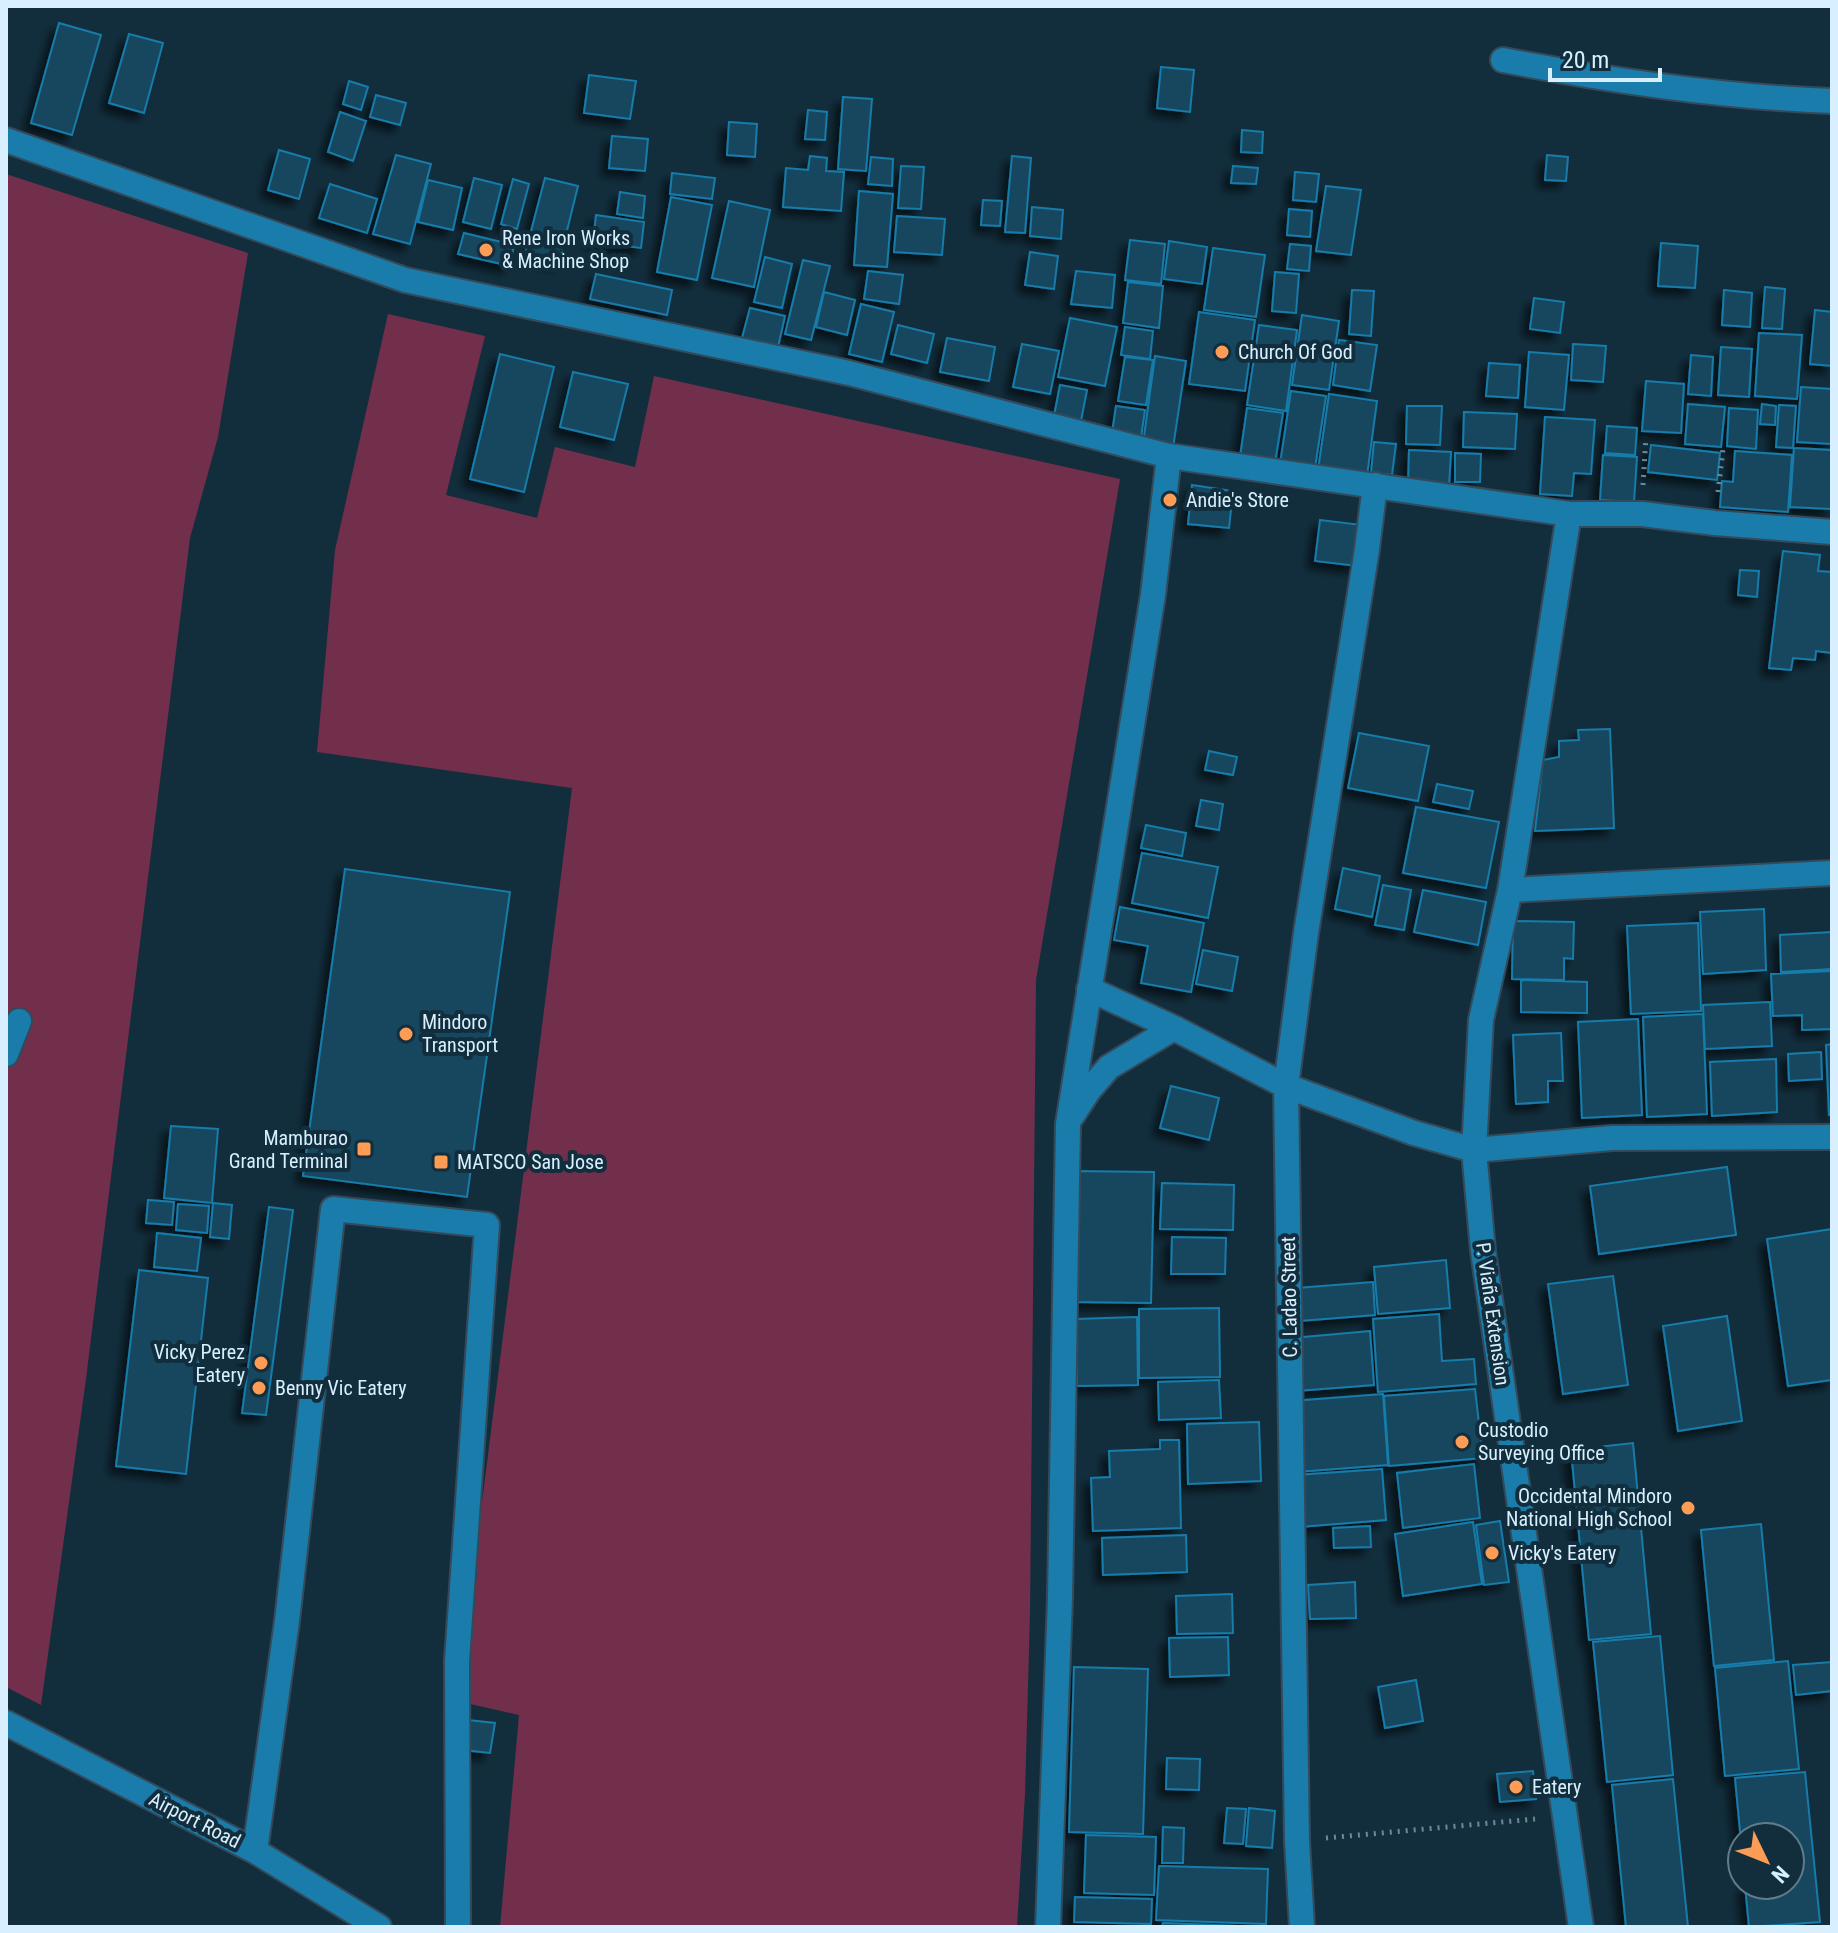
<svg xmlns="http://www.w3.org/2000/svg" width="1838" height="1933" font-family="'Roboto Condensed',sans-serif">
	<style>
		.green { fill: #722f4c }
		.building { fill: #16465f; stroke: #187ba9; stroke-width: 2; filter: url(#shadow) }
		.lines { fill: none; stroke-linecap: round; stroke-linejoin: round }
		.minor-casing { stroke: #344959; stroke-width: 28 }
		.path { stroke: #6f8999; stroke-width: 5; stroke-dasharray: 2 6; stroke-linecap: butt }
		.minor { stroke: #1a7caa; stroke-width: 24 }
		.poi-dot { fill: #fd9d55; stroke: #122e3d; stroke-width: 3 }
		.labels { text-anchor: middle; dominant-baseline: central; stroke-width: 8; stroke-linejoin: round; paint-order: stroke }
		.poi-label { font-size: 20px; fill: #d7efff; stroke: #122e3d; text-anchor: start }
		.street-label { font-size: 20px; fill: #d7efff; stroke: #122e3d }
	</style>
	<defs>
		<filter id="shadow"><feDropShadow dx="-7" dy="7" stdDeviation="4" flood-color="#0009"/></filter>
	</defs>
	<rect width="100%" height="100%" fill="#122e3d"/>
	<path class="green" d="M6 174 248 253 218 437 190 538 86 1379 41 1705 6 1687Z
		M388 314 485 336 446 495 537 518 555 447 635 467 654 376 1120 479 1036 980 1030 1613 1025 1794 1017 1927H500L519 1715 457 1701 572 788 317 752 335 550Z"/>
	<path class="building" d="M59 23 101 35 72 135 31 123Z
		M129 34 163 43 144 113 109 103Z
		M1161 67 1194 70 1190 112 1157 108Z
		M589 75 636 81 630 119 584 113Z
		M349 81 368 87 361 110 343 104Z
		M376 95 406 103 400 125 370 117Z
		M843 97 872 99 866 171 838 169Z
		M808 110 827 112 825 140 805 139Z
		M340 112 366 121 353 161 328 152Z
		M729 122 757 124 755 157 727 155Z
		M1242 130 1263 132 1262 153 1241 152Z
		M612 136 648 139 645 171 609 168Z
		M279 150 310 159 299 199 268 190Z
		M396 155 431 164 410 244 373 234Z
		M1547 155 1568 157 1566 181 1545 180Z
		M810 156 827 158 826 171 844 172 841 211 783 207 786 168 808 170Z
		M1012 156 1031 158 1025 233 1005 232Z
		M871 157 893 159 892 186 868 184Z
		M901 166 924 167 921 209 898 208Z
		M1233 166 1258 168 1256 184 1231 183Z
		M1295 172 1319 174 1316 202 1293 200Z
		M672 173 715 178 712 199 670 194Z
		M474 178 502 185 491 229 463 222Z
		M545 178 578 186 559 263 525 254Z
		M513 179 529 184 517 229 501 224Z
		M428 180 462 188 453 230 418 222Z
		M330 184 377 199 367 233 319 218Z
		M1326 186 1361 190 1351 255 1316 251Z
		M859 191 893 194 887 267 854 265Z
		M620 192 645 196 643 218 617 214Z
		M671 197 712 205 697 280 657 272Z
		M983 200 1002 201 1000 226 981 225Z
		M729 201 770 210 754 287 712 278Z
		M1032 207 1063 210 1061 239 1030 236Z
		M1289 209 1312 211 1310 237 1287 235Z
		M596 215 644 222 641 248 593 242Z
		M897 216 945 219 942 255 894 252Z
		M464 233 514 245 510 266 458 254Z
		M1130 240 1165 244 1161 284 1125 280Z
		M1169 241 1207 247 1202 284 1164 279Z
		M1661 243 1698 246 1695 288 1658 286Z
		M1290 244 1311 246 1309 271 1287 269Z
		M1213 248 1265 255 1256 317 1204 310Z
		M1030 252 1058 256 1054 289 1025 285Z
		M765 257 792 264 782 308 754 302Z
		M803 260 830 266 811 340 785 334Z
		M868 271 903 275 899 304 864 299Z
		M1076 271 1115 275 1112 308 1071 304Z
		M1275 272 1299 274 1296 313 1272 311Z
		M596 274 672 290 667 315 590 299Z
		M1128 282 1163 286 1159 328 1123 323Z
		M1765 287 1785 289 1782 329 1762 328Z
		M1352 290 1374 291 1371 336 1349 334Z
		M1724 290 1752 293 1750 327 1722 325Z
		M824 292 855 300 847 335 816 327Z
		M1534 298 1564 302 1560 333 1530 329Z
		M861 304 894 312 882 362 849 354Z
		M750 308 785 316 778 347 742 338Z
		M1815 310 1832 312V366L1810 364Z
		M1199 312 1255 320 1245 391 1189 384Z
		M1302 315 1339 321 1329 390 1292 385Z
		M1070 318 1117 327 1105 386 1058 377Z
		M898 325 934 334 927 363 891 354Z
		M1259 325 1297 330 1286 411 1247 405Z
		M1125 327 1153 331 1150 359 1121 355Z
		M1759 333 1802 335 1797 399 1755 396Z
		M947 338 995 347 989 381 940 372Z
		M1339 340 1377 345 1370 391 1333 385Z
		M1022 344 1059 351 1050 394 1013 387Z
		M1573 344 1606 346 1603 382 1571 380Z
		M1721 347 1752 349 1749 397 1718 395Z
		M1529 352 1569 355 1564 410 1525 407Z
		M500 354 554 367 524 492 470 479Z
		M1691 355 1713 357 1711 396 1688 394Z
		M1155 356 1186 361 1173 448 1143 444Z
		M1125 357 1153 360 1146 405 1118 401Z
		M1489 363 1520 365 1518 398 1486 396Z
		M573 372 628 384 614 440 560 427Z
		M1646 381 1684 384 1681 433 1642 431Z
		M1060 385 1087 390 1080 426 1053 421Z
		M1801 387 1832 389V444L1797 442Z
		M1291 391 1326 396 1315 468 1280 464Z
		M1329 394 1377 401 1367 476 1318 470Z
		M1688 404 1725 407 1721 447 1685 444Z
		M1762 404 1776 406 1775 425 1760 424Z
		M1779 405 1796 406 1793 448 1776 447Z
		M1116 406 1145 410 1140 444 1111 440Z
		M1407 406H1442L1440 445 1406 444Z
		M1247 408 1283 413 1275 463 1240 457Z
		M1729 408 1758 410 1756 449 1727 446Z
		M1464 412 1517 414 1515 449 1463 447Z
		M1545 417 1595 420 1591 474 1574 473 1572 496 1540 494Z
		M1607 426 1637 428 1635 455 1605 453Z
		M1374 442 1396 444 1392 475 1371 473Z
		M1651 445 1720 453 1717 480 1648 472Z
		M1794 448 1832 450 1831 509 1790 507Z
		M1409 450 1451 452 1449 487 1408 486Z
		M1735 451 1792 455 1788 512 1720 507 1722 481 1733 482Z
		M1455 453 1481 454 1480 482H1455Z
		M1603 455 1637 457 1634 502 1600 500Z
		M1192 485 1233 491 1229 528 1188 524Z
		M1320 520 1362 525 1357 566 1315 561Z
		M1783 551 1820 555 1818 571 1832 572V653L1816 651 1815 660 1793 658 1791 670 1769 668Z
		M1740 570 1759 571 1757 597 1738 595Z
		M1610 729 1614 828 1535 831 1543 760 1559 757V741L1579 740 1578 730Z
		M1359 733 1429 746 1418 801 1348 788Z
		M1209 751 1237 757 1233 775 1205 770Z
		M1437 784 1473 791 1469 809 1433 802Z
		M1201 800 1223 804 1219 830 1196 826Z
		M1416 807 1499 822 1486 888 1403 873Z
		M1146 825 1186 833 1182 856 1141 848Z
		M1142 853 1218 867 1208 918 1132 903Z
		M1343 868 1380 876 1372 917 1335 909Z
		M345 869 510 892 467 1197 303 1176Z
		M1383 885 1411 890 1404 930 1375 925Z
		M1423 890 1486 902 1478 945 1414 932Z
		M1120 907 1204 923 1191 992 1141 983 1148 946 1114 940Z
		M1764 909 1766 970 1703 974 1700 912Z
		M1513 921 1574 922 1573 959 1564 958V980L1512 979Z
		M1698 923 1701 1011 1631 1014 1627 926Z
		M1832 932V969L1781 972 1780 935Z
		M1203 950 1238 957 1232 991 1196 984Z
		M1832 971V1029L1802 1030V1015L1773 1016 1771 974Z
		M1521 980 1587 982V1013L1521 1012Z
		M1770 1002 1772 1046 1705 1049 1703 1005Z
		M1703 1014 1707 1114 1647 1117 1643 1017Z
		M1638 1019 1642 1115 1582 1118 1578 1022Z
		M1561 1033 1563 1081H1548V1102L1516 1104 1513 1035Z
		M1832 1044V1115H1829L1826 1045Z
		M1821 1052 1822 1079 1789 1081 1788 1054Z
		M1776 1059 1777 1112 1712 1116 1710 1062Z
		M1171 1086 1219 1098 1209 1140 1160 1128Z
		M171 1126 218 1129 212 1203 164 1198Z
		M1727 1167 1736 1235 1599 1254 1590 1186Z
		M1073 1171 1154 1172 1151 1303 1071 1302Z
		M1162 1183 1234 1185 1233 1230 1160 1229Z
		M148 1200 174 1202 172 1225 146 1223Z
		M213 1203 232 1205 229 1239 210 1237Z
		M178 1204 209 1206 207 1233 176 1230Z
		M269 1207 293 1210 266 1415 242 1413Z
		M1832 1229V1380L1788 1386 1767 1239Z
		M157 1233 201 1238 197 1271 154 1267Z
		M1172 1237 1226 1238 1225 1274H1171Z
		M1446 1260 1450 1308 1378 1314 1374 1267Z
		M139 1270 208 1278 186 1474 116 1466Z
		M1613 1276 1628 1385 1563 1394 1548 1284Z
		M1373 1282 1375 1315 1300 1321 1297 1288Z
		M1219 1308 1220 1377 1139 1378V1309Z
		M1439 1314 1442 1361 1474 1359 1476 1384 1378 1392 1373 1319Z
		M1727 1316 1742 1421 1678 1431 1663 1326Z
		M1137 1317 1138 1385 1077 1386 1076 1319Z
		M1370 1331 1374 1385 1297 1391 1293 1338Z
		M1219 1380 1221 1418 1159 1420 1158 1382Z
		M1475 1389 1483 1458 1389 1466 1384 1396Z
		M1383 1394 1388 1465 1297 1472 1292 1401Z
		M1259 1422 1261 1481 1188 1484 1187 1424Z
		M1160 1440H1179L1181 1528 1093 1531 1091 1478 1110 1477 1109 1451 1160 1449Z
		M1633 1443 1651 1634 1589 1640 1571 1450Z
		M1474 1464 1480 1518 1403 1528 1397 1473Z
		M1382 1469 1386 1520 1300 1527 1296 1475Z
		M1500 1521 1509 1582 1484 1585 1476 1525Z
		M1473 1522 1482 1584 1403 1596 1395 1534Z
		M1761 1524 1774 1660 1714 1666 1701 1530Z
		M1370 1526 1371 1547 1334 1548 1333 1528Z
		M1186 1535 1187 1572 1103 1575 1102 1538Z
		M1355 1582 1356 1618 1310 1619 1308 1585Z
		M1232 1594 1233 1633 1177 1634 1176 1596Z
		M1660 1636 1673 1775 1607 1782 1593 1642Z
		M1228 1637 1229 1675 1170 1677 1169 1638Z
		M1788 1661 1799 1769 1725 1776 1715 1668Z
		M1832 1662V1691L1796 1695 1793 1665Z
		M1074 1667 1148 1669 1143 1834 1069 1832Z
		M1416 1680 1423 1721 1385 1728 1378 1687Z
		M468 1720 495 1723 490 1753 463 1750Z
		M1167 1758 1200 1759 1199 1790 1166 1789Z
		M1533 1771 1536 1799 1500 1802 1497 1774Z
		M1805 1772 1820 1922 1749 1927 1745 1885H1790V1837H1742V1852L1735 1778Z
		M1673 1779 1688 1927H1626L1612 1785Z
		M1227 1808 1246 1809 1243 1844 1224 1843Z
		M1249 1808 1275 1811 1272 1848 1246 1846Z
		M1163 1827 1184 1828 1183 1863H1162Z
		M1086 1835 1156 1837 1154 1895 1084 1893Z
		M1159 1866 1268 1869 1266 1924 1156 1920Z
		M1075 1897 1152 1899 1151 1924 1074 1922Z
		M1163 1923 1265 1927H1162Z"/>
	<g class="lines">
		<defs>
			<path id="minor" d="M1503 60C1612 81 1721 97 1832 101
				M6 140 405 280 849 373 1169 456 1569 514H1642L1715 523 1832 532
				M1569 514 1510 890 1481 1020 1474 1150 1483 1251 1581 1927
				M1510 890 1832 873
				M1089 989 1174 1028 1286 1086 1414 1133 1474 1150 1612 1138 1832 1137
				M6 1054 19 1021
				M1072 1116 1089 1090 1109 1067 1174 1028
				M6 1723 255 1851 379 1927
				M255 1851 287 1621 333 1209 487 1225 457 1661 458 1927
				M1048 1927 1060 1598 1068 1124 1153 595 1169 456
				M1302 1927 1297 1841 1286 1086 1306 933 1367 549 1375 485"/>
		</defs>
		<use href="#minor" class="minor-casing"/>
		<path class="path" d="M1643 485 1646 437
			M1718 492 1723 449
			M1326 1838 1535 1819"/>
		<use href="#minor" class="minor"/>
	</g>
	<g class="poi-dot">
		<circle cx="486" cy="250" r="8"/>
		<circle cx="1222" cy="352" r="8"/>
		<circle cx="1170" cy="500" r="8"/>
		<circle cx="406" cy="1034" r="8"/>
		<rect x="356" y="1141" width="16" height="16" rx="4"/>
		<rect x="433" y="1154" width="16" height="16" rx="4"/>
		<circle cx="261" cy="1363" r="8"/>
		<circle cx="259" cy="1388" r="8"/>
		<circle cx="1462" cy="1442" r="8"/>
		<circle cx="1688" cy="1508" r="8"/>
		<circle cx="1492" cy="1553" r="8"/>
		<circle cx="1516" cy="1787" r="8"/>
	</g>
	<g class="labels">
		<g class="poi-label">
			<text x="502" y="238">Rene Iron Works<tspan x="502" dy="23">&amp; Machine Shop</tspan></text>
			<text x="1238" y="352">Church Of God</text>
			<text x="1186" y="500">Andie's Store</text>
			<text x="422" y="1022">Mindoro<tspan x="422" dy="23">Transport</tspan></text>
			<text x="348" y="1138" text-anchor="end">Mamburao<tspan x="348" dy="23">Grand Terminal</tspan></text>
			<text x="457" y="1162">MATSCO San Jose</text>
			<text x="245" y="1352" text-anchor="end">Vicky Perez<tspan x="245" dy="23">Eatery</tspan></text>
			<text x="275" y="1388">Benny Vic Eatery</text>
			<text x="1478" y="1430">Custodio<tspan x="1478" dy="23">Surveying Office</tspan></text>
			<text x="1672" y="1496" text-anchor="end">Occidental Mindoro<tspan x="1672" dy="23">National High School</tspan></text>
			<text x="1508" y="1553">Vicky's Eatery</text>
			<text x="1532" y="1787">Eatery</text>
		</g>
		<g class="street-label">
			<text transform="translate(1289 1297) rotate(-91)">C. Ladao Street</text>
			<text transform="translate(1493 1314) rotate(82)">P. Viaña Extension</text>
			<text transform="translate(195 1820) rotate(27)">Airport Road</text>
		</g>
	</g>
	<rect width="1838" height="1933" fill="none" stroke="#d7efff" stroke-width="16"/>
	<g transform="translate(1766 1861) rotate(133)"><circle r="38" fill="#122e3d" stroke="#617b8b" stroke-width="2"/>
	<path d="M0-6L14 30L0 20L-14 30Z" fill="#fd9d55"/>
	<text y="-12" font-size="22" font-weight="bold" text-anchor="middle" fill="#d7efff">N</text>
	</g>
	<path d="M1550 68v12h110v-12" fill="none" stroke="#d7efff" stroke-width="4"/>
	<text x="1562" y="68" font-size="24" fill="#d7efff" stroke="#122e3d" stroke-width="6" paint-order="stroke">20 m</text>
</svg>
